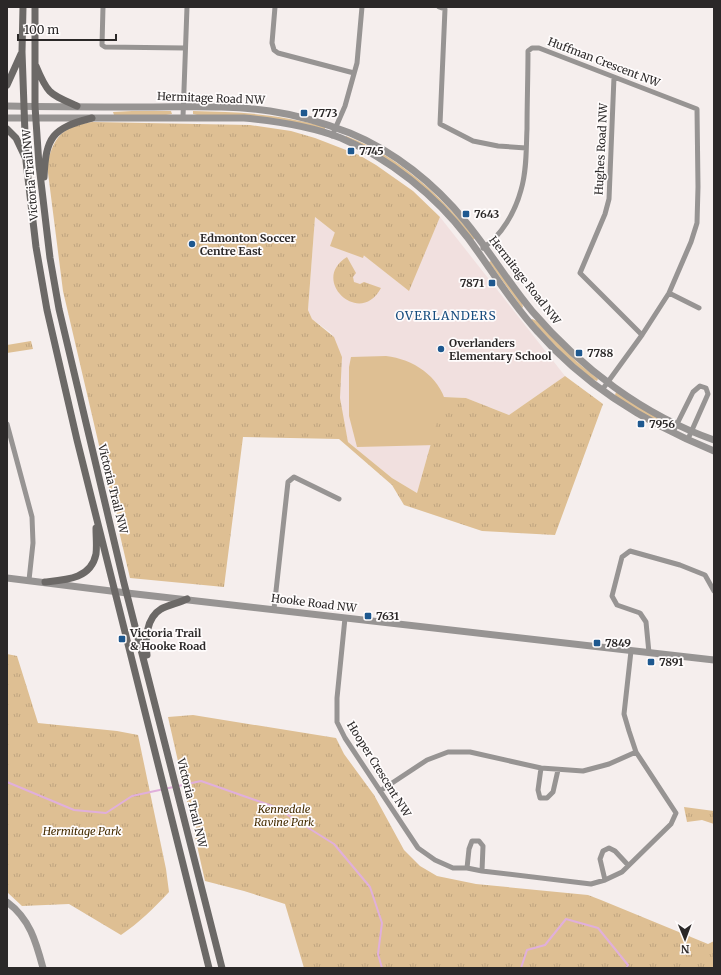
<svg xmlns="http://www.w3.org/2000/svg" width="721" height="975" font-family="Merriweather,serif">
	<style>
		.built { fill: #f1e0df }
		.green { fill: #debf93 }
		.park { fill: url(#park-tufts) }
		.lines { fill: none; stroke-linecap: round; stroke-linejoin: round }
		.stream { stroke: #e0afdb; stroke-width: 2 }
		.minor { stroke: #979493; stroke-width: 5 }
		.tertiary { stroke: #979493; stroke-width: 7 }
		.secondary { stroke: #6c6967; stroke-width: 7 }
		.poi-dot { fill: #1e588f; stroke: #fffcfc; stroke-width: 1.5 }
		.labels { text-anchor: middle; dominant-baseline: central; stroke-width: 3.5; stroke-linejoin: round; paint-order: stroke }
		.street-label { font-size: 11px; fill: #2b2828; stroke: #fffcfc }
		.poi-label { font-size: 11px; font-weight: bold; fill: #2b2828; stroke: #fffcfc; text-anchor: start }
		.park-label { font-size: 11px; font-style: italic; fill: #452c00; stroke: #fffcfc }
		.neighbourhood-label { font-size: 12px; letter-spacing: 1px; fill: #184d7f; stroke: #fffcfc }
	</style>
	<defs>
		<pattern id="park-tufts" width="24" height="20" patternUnits="userSpaceOnUse"><rect width="24" height="20" fill="#debf93"/><path d="M3 7l-1-3M5 7V3M7 7l1-3M15 17l-1-3M17 17v-4M19 17l1-3" fill="none" stroke="#bfa47f"/></pattern>
	</defs>
	<rect width="100%" height="100%" fill="#f5eeed"/>
	<path class="built" d="M315 217 408 290 440 217 565 376 509 415 466 398 444 397 417 493 392 478 348 442 339 398 342 357 331 333 312 319 308 310Z"/>
	<path class="green" d="M132 111H171L172 114 166 115H114L113 112Z
		M193 111C241 112 279 114 325 127V130L197 115 193 114Z
		M346 136C399 156 440 195 475 238L473 240 430 193 345 138Z
		M348 196 380 207 363 258 330 246Z
		M491 261 522 303 523 307 522 308 489 262Z
		M532 319 537 321 577 362 598 379 597 381 592 379 564 355 531 320Z
		M386 356C413 359 439 376 446 403 446 406 448 410 448 412 447 420 439 436 436 445L357 447 349 416V367L351 357Z
		M616 392 670 424V426L662 425 618 398 615 395Z"/>
	<path class="park" d="M92 122 250 125 291 131 315 138 359 155 376 165 413 191 440 217 409 291 315 217 308 310 312 319 334 337 342 357 340 398 348 442 392 478 417 493 444 397 466 398 509 415 565 376 603 404 555 535 482 531 404 505 392 485 339 439 243 437 224 587 130 578 63 291 47 165C54 136 62 127 92 122Z
		M347 257 356 273 353 277 354 282 360 284 364 282 381 288C360 328 309 280 347 257Z
		M31 341 33 349 7 353V345Z
		M7 654 17 656 38 723 117 731 138 735 166 869 169 892C154 908 139 923 121 935L69 904 22 906 7 892Z
		M193 715 336 738 344 754 374 795 404 850 420 866 437 876 476 884 588 895 601 900 708 944 714 941V968H304L285 904 244 891 205 881 168 717Z
		M684 807 714 811V824L702 820 687 822Z"/>
	<g class="lines">
		<path class="stream" d="M7 782 74 810 106 813 132 796 201 781 275 807 334 844 370 887 382 923 378 954 382 968
			M521 968 527 950 545 945 566 919 598 928 628 965 626 968"/>
		<path class="minor" d="M103 7 102 45 105 47 185 48
			M275 7 272 43 274 50 278 53 354 73
			M439 7 445 9 440 124 473 141 498 146 526 148
			M614 77 609 199 605 214 580 273 642 335
			M183 117 187 7
			M332 136 345 106 357 63 362 7
			M483 248C502 235 515 212 521 190 527 170 526 149 527 129 527 103 528 77 528 51L532 48H539L697 109 698 187 697 223 691 242 669 293 642 335 602 390
			M669 293 699 308
			M7 424 32 517 33 543 29 580
			M673 432 693 392 700 386 706 388 708 394 688 439
			M274 609 288 482 294 477 339 499
			M345 618 337 698V722L345 738 418 848 435 860 453 868H467L482 871 591 884 605 880 622 872 671 824 676 813 636 752 629 731 624 714 631 651
			M649 653 646 622 640 613 617 605 612 596 622 557 630 551 680 565 705 575 714 591
			M541 768 538 790 540 798H547L553 792 558 770
			M380 791 427 760 448 752H470L541 768 583 771 609 764 636 752
			M467 868 469 849 472 841H479L483 846 482 871
			M605 880 600 859 603 851 609 848 615 851 628 865"/>
		<path class="tertiary" d="M7 106C54 107 102 107 149 107 189 107 230 105 270 111 297 115 324 123 350 133 394 151 435 184 465 221 489 250 508 282 532 311 581 368 643 415 714 440
			M7 118H244C276 121 310 126 341 138 390 159 435 195 468 238 491 269 511 303 538 332 585 386 648 424 714 451
			M7 578 127 593 714 660
			M7 902C30 919 36 942 43 968"/>
		<path class="secondary" d="M23 7 22 52 26 161 36 247 47 310 77 440 209 968
			M35 7V106L39 165 50 258 59 309 124 583 222 968
			M36 66C48 95 50 94 77 106
			M7 85 21 54
			M7 129 16 138 25 157
			M44 177C46 137 52 128 92 118
			M45 582C66 580 91 579 96 554 97 546 96 537 96 528
			M147 655C145 640 146 618 161 609 169 605 178 603 187 599"/>
	</g>
	<g class="poi-dot">
		<rect x="300" y="109" width="8" height="8" rx="2"/>
		<rect x="347" y="147" width="8" height="8" rx="2"/>
		<rect x="462" y="210" width="8" height="8" rx="2"/>
		<circle cx="192" cy="244" r="4"/>
		<rect x="488" y="279" width="8" height="8" rx="2"/>
		<circle cx="441" cy="349" r="4"/>
		<rect x="575" y="349" width="8" height="8" rx="2"/>
		<rect x="637" y="420" width="8" height="8" rx="2"/>
		<rect x="364" y="612" width="8" height="8" rx="2"/>
		<rect x="118" y="635" width="8" height="8" rx="2"/>
		<rect x="593" y="639" width="8" height="8" rx="2"/>
		<rect x="647" y="658" width="8" height="8" rx="2"/>
	</g>
	<g class="labels">
		<g class="street-label">
			<text transform="translate(604 62) rotate(21)">Huffman Crescent NW</text>
			<text transform="translate(211 98) rotate(2)">Hermitage Road NW</text>
			<text transform="translate(601 149) rotate(-87)">Hughes Road NW</text>
			<text transform="translate(30 175) rotate(-95)">Victoria Trail NW</text>
			<text transform="translate(525 280) rotate(52)">Hermitage Road NW</text>
			<text transform="translate(113 489) rotate(76)">Victoria Trail NW</text>
			<text transform="translate(314 603) rotate(7)">Hooke Road NW</text>
			<text transform="translate(379 769) rotate(58)">Hooper Crescent NW</text>
			<text transform="translate(192 803) rotate(76)">Victoria Trail NW</text>
		</g>
		<g class="poi-label">
			<text x="312" y="113">7773</text>
			<text x="359" y="151">7745</text>
			<text x="474" y="214">7643</text>
			<text x="200" y="238">Edmonton Soccer<tspan x="200" dy="13">Centre East</tspan></text>
			<text x="484" y="283" text-anchor="end">7871</text>
			<text x="449" y="343">Overlanders<tspan x="449" dy="13">Elementary School</tspan></text>
			<text x="587" y="353">7788</text>
			<text x="649" y="424">7956</text>
			<text x="376" y="616">7631</text>
			<text x="130" y="633">Victoria Trail<tspan x="130" dy="13">&amp; Hooke Road</tspan></text>
			<text x="605" y="643">7849</text>
			<text x="659" y="662">7891</text>
		</g>
		<g class="park-label">
			<text x="284" y="809">Kennedale<tspan x="284" dy="13">Ravine Park</tspan></text>
			<text x="82" y="831">Hermitage Park</text>
		</g>
		<g class="neighbourhood-label">
			<text x="446" y="315">OVERLANDERS</text>
		</g>
	</g>
	<rect width="721" height="975" fill="none" stroke="#2b2828" stroke-width="16"/>
	<g transform="translate(685 939) rotate(179)" stroke="#fffcfc" stroke-width="3" paint-order="stroke">
	<path d="M0-3L7 15L0 10L-7 15Z" fill="#2b2828"/>
	<text y="-6" font-size="11" font-weight="bold" text-anchor="middle" fill="#2b2828">N</text>
	</g>
	<path d="M18 34v6h98v-6" fill="none" stroke="#2b2828" stroke-width="2"/>
	<text x="24" y="34" font-size="12" fill="#2b2828" stroke="#fffcfc" stroke-width="3" paint-order="stroke">100 m</text>
</svg>
